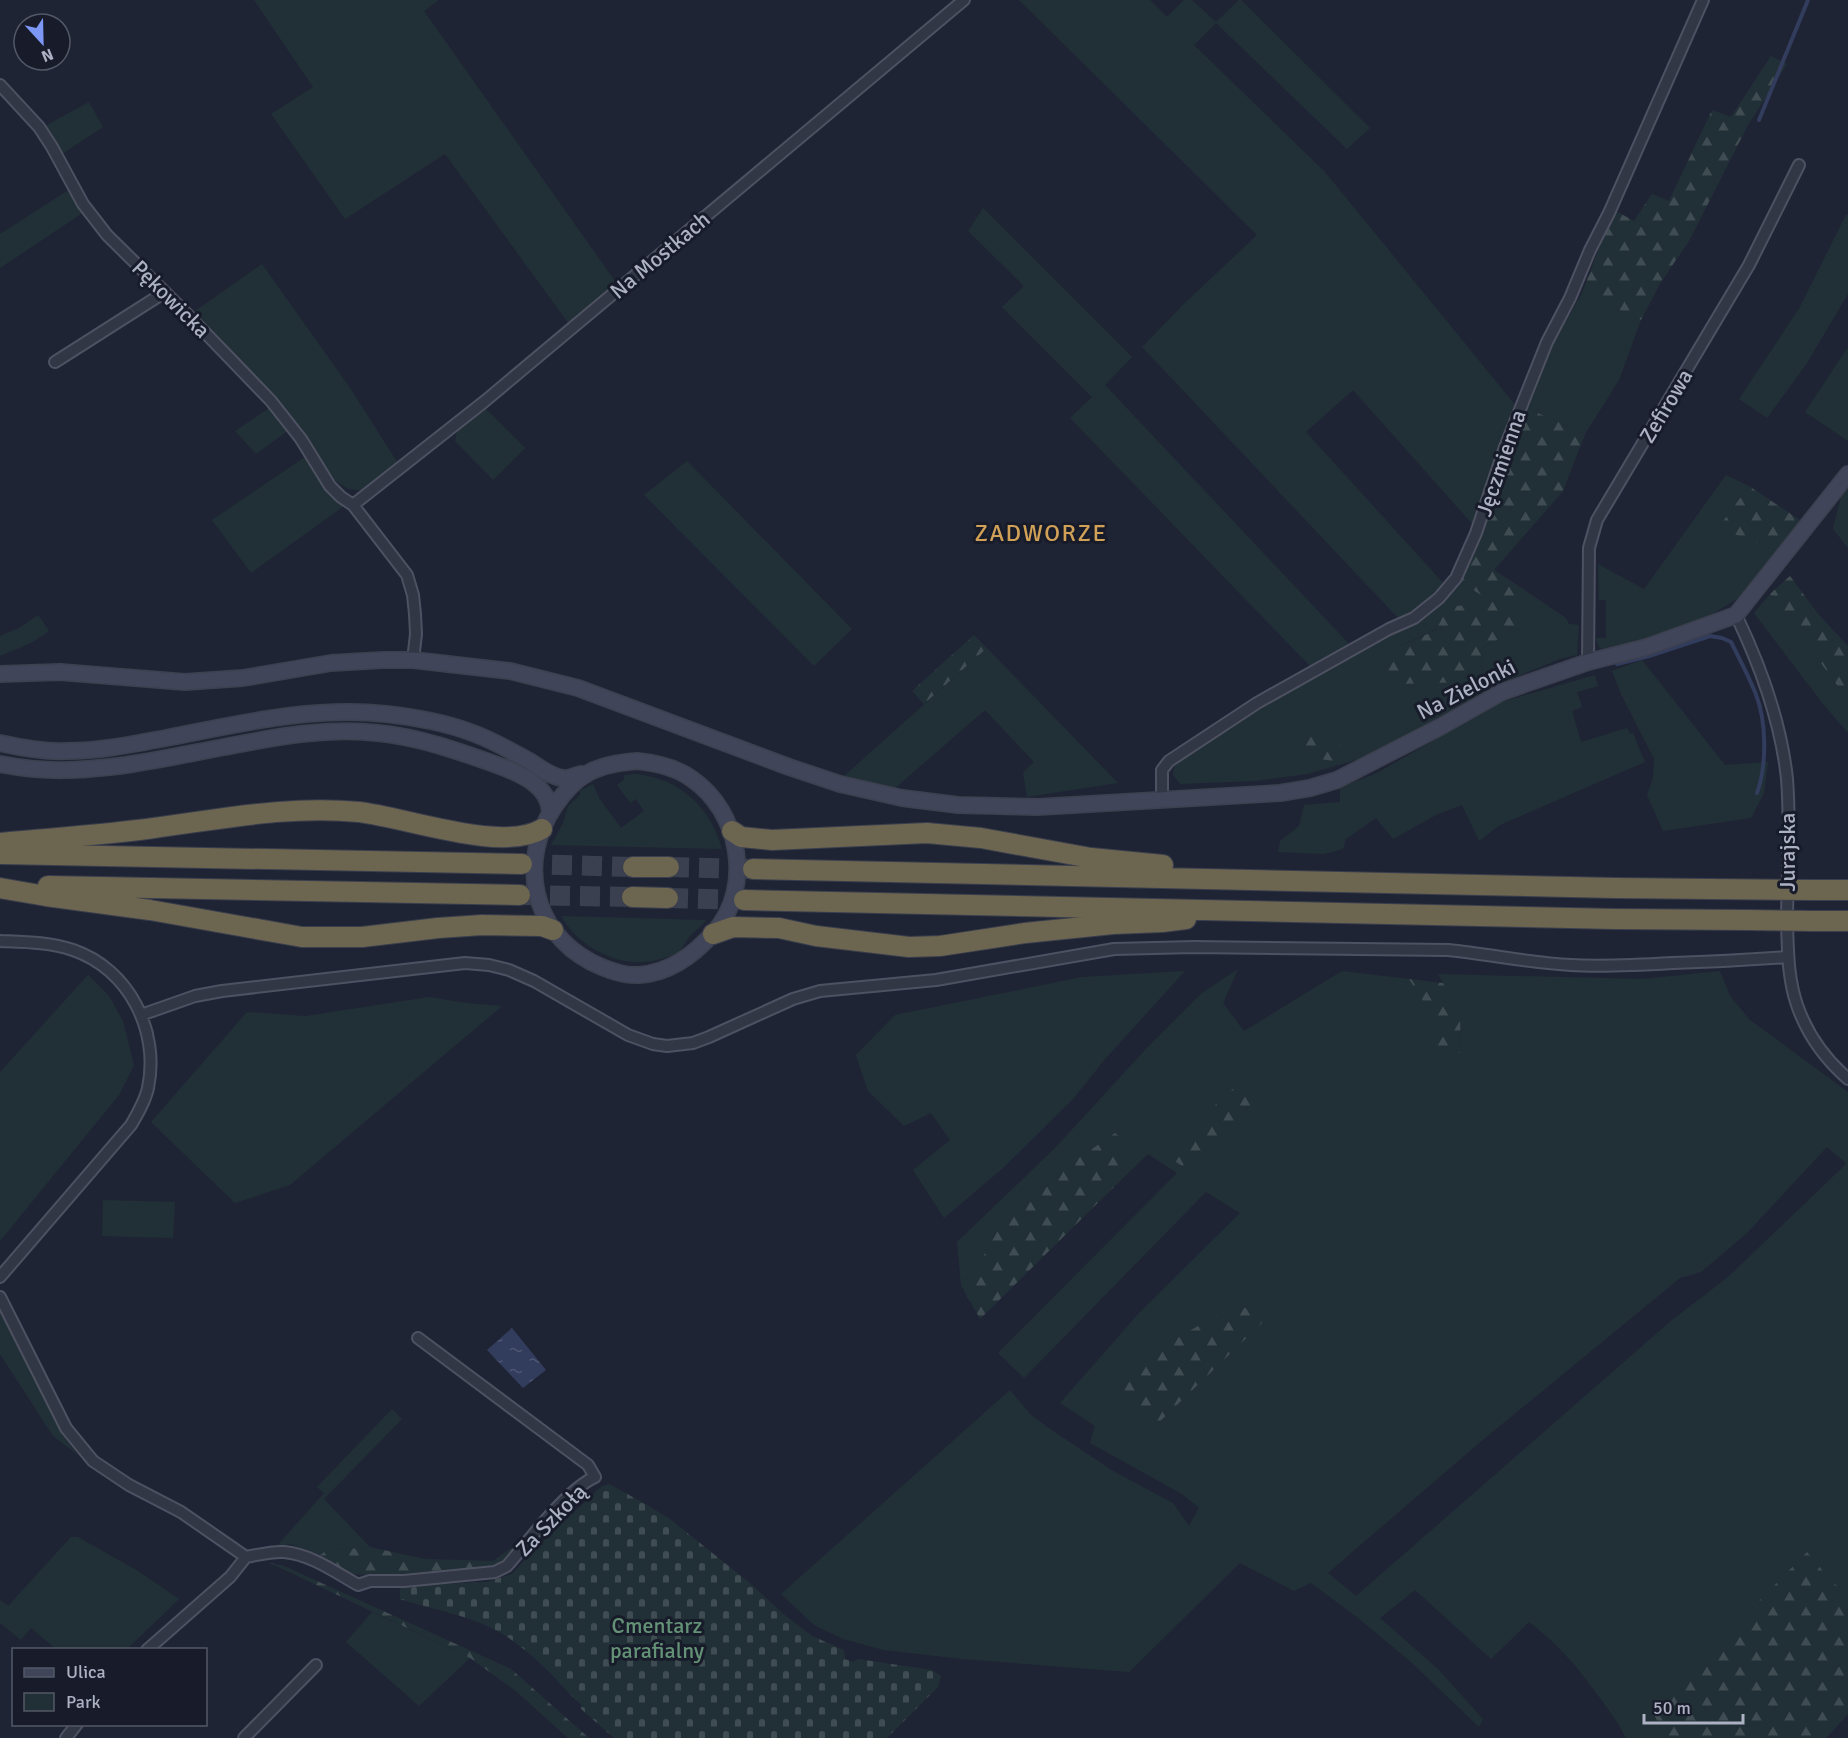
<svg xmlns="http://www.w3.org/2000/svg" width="1848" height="1738" font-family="Signika,sans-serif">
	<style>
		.green { fill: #213036; fill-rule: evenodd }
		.forest { fill: url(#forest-firs) }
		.cemetery { fill: url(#cemetery-stones) }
		.water { fill: url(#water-ripples) }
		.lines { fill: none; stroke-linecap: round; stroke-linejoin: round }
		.stream { stroke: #323c5c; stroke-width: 4 }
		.highway-tunnel { stroke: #3b4051; stroke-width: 20; stroke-dasharray: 20 10; stroke-linecap: butt }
		.street-casing { stroke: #4d5161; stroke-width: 14 }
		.secondary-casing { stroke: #3c404f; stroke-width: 18 }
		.highway-casing { stroke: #3a3e4d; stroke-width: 22 }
		.street { stroke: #323746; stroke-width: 10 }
		.secondary { stroke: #404559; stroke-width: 15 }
		.highway { stroke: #6c654f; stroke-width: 20 }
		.highway-bridge-casing { stroke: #3a3e4d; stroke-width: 22; stroke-linecap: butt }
		.highway-bridge { stroke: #6c654f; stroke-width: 20 }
		.labels { text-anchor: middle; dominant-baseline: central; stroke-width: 6; stroke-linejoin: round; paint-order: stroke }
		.street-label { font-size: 22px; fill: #acb1c3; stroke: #181c2a }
		.park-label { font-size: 22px; fill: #649277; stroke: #181c2a }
		.neighbourhood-label { font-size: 24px; letter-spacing: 1.5px; fill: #d1a158; stroke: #181c2a }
	</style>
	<defs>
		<pattern id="forest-firs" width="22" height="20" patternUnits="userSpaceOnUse" patternTransform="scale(1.5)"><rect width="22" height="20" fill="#213036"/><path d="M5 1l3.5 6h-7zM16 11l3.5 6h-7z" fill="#3f4c51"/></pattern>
		<pattern id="cemetery-stones" width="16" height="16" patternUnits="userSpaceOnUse" patternTransform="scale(1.5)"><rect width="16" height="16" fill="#213036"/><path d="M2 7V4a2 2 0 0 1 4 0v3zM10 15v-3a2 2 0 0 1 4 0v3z" fill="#3f4c51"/></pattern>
		<pattern id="water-ripples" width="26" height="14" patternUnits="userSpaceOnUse" patternTransform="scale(1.5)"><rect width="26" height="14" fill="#323c5c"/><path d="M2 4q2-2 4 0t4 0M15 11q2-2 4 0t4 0" fill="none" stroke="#4d5672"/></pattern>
	</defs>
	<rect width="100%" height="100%" fill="#1f2435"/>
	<path class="green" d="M254 0H439L424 11 617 284 569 324 445 154 345 219 271 114 313 87Z
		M1019 0H1150L1167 17 1184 0H1192L1216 22 1239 0H1241L1370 128 1347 149 1216 23 1194 45 1325 172 1516 406 1475 527 1353 390 1306 432 1445 585 1436 596 1399 619 1142 347 1186 302 1257 235Z
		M89 102 103 127 62 154 45 126Z
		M70 189 81 214 0 268V234Z
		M983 208 1132 357 1105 385 1352 647 1311 667 1070 418 1092 397 1002 307 1024 286 968 231Z
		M1846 215H1848V294L1807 363 1767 418 1739 399 1800 307Z
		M262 264 350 388 399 465 366 491 348 489 336 481 272 396 195 311Z
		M1582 293 1641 320 1619 380 1585 434 1527 408 1550 349Z
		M1848 347V441L1805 412Z
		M271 407 289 430 256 454 235 431Z
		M484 407 525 448 493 480 455 441 457 430Z
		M305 457 320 482 344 506 251 573 212 520Z
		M687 461 852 629 814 666 644 495Z
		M1726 475 1749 486 1719 528 1779 551 1743 595 1701 621 1634 642 1602 649 1599 647 1596 638H1606V600H1599L1598 564 1644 589Z
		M1848 489V548L1833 529 1841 497Z
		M1459 581 1493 602 1392 650 1468 682 1481 673 1482 648 1523 626 1508 611 1529 593 1566 618 1569 624 1579 625 1577 655 1560 659 1501 683 1367 757 1307 774 1255 781 1180 784 1173 775 1175 761 1261 705 1362 647Z
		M1770 594 1848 700V733L1823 704 1754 613Z
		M39 616 49 631 31 643 0 656V636L19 628 35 617Z
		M987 648 1118 783 1027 797 1023 772 1034 762 985 710 886 796 843 777Z
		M1642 660 1725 765 1768 762 1764 793 1751 818 1663 831 1647 795 1653 778 1654 759 1621 694 1612 671Z
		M1595 675 1598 686 1577 692 1582 707 1572 711 1581 742 1627 728 1630 734 1633 733 1645 762 1500 825 1479 841 1462 805 1438 814 1393 839 1376 818 1346 839 1343 849 1324 854 1278 852 1280 841 1299 826 1304 805 1340 802V787L1375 774 1501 702Z
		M635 774C679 778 710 806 722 849L551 845 563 823 568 806 580 795V791L593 784 599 798 621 828 644 811 636 799 630 803 617 785 624 780V775Z
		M561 916 706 920C702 926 695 931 690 936 686 941 683 948 679 952 674 956 663 958 657 960 619 969 580 948 561 916Z
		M1238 969 1223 1003 1244 1031 1342 971 1409 979 1441 1027 1461 1052 1460 1015 1438 974 1642 979 1720 971 1730 996 1750 1020 1848 1092V1592L1833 1583 1807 1553 1652 1710 1665 1738H1626C1618 1722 1608 1709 1597 1694 1575 1664 1559 1645 1529 1622L1491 1659 1415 1590 1380 1618 1438 1669 1483 1719 1479 1727 1411 1662 1358 1618 1311 1583 1294 1591 1240 1563 1129 1672 962 1659 884 1650 843 1639 814 1625 781 1594 1010 1390 1031 1415 1053 1431 1113 1471 1173 1503 1189 1526 1199 1508 1182 1494 1090 1443 1095 1426 1060 1403 1139 1313 1240 1213 1206 1192 1024 1378 998 1353 1177 1173 1148 1154 1122 1179V1139L1115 1133 1007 1211 986 1252 961 1285 957 1242 1055 1148 1145 1050 1202 993ZM1827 1147 1846 1163 1844 1166 1728 1277 1672 1320 1356 1596 1328 1573 1478 1444 1680 1278 1701 1272 1746 1234ZM1164 1337H1179L1114 1390Z
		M1185 971 1106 1058 1073 1099 1002 1169 944 1218 913 1170 950 1140 931 1113 904 1126 868 1091 856 1055 895 1015 1082 977Z
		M88 975 109 996 123 1021 134 1065 119 1095 0 1241V1072Z
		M429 997 467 1003 502 1006 290 1185 235 1203 151 1122 247 1012 306 1016Z
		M103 1200 175 1202 173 1238 102 1236Z
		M0 1312 64 1437 78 1455 53 1436 0 1354Z
		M392 1409 402 1419 324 1499 370 1547 326 1551 320 1555 290 1544 276 1547 324 1493 317 1487Z
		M71 1537H78L138 1571 179 1599 127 1649H56L31 1628 21 1640 0 1623V1600L8 1606Z
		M372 1612 470 1658 419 1706 346 1642Z"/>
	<path class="forest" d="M1771 56 1787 64 1748 125 1689 241 1661 282 1641 320 1582 293 1614 210 1634 221 1652 194 1669 201 1712 110 1731 117Z
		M1527 408 1585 434 1563 491 1494 570 1529 593 1509 611 1523 626 1482 648 1481 673 1468 682 1399 684 1383 668 1392 650 1436 630 1448 607 1492 602 1459 581 1482 534Z
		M1749 486 1800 520 1779 551 1718 528Z
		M1790 576 1818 614 1848 646V700L1770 594Z
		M974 635 987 648 924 704 912 691Z
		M1310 730 1340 745 1337 762 1304 756 1298 735Z
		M1409 979 1443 983 1460 1015 1461 1052 1444 1060 1429 1038 1440 1027Z
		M1243 1080 1259 1109 1217 1151 1182 1166 1167 1156 1219 1101Z
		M1115 1133 1122 1138V1179L980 1319 961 1285 986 1252 1007 1211 1063 1155 1079 1158Z
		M1238 1303 1264 1321 1152 1429 1114 1390 1164 1337H1179Z
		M523 1540 507 1562 494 1568 405 1577 351 1574 320 1555 326 1551 370 1547 424 1559 493 1561Z
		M1807 1552 1833 1583 1848 1592V1714L1826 1738H1665L1652 1710Z
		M270 1563 284 1566 511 1669 589 1738H568L516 1691 470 1658Z"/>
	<path class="cemetery" d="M609 1484 640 1501 670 1519 751 1584 782 1613 812 1636 844 1650 845 1659 853 1662 858 1659 932 1670 941 1676 938 1687 887 1738H614L581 1709V1704C571 1697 564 1687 555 1678 540 1662 521 1645 501 1633 470 1615 434 1610 400 1599V1586L487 1582 512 1574 536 1548 601 1487Z"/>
	<path class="water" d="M512 1328 546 1370 523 1388 487 1350Z"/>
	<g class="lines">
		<path class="stream" d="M1759 120 1808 0
			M1617 664 1649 656 1710 636 1722 638 1731 642C1739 658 1748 675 1755 692 1767 721 1767 765 1757 793"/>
		<path class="highway-tunnel" d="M522 864 633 867
			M669 867 753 869
			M520 895 632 897
			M668 898 744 900"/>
		<defs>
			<path id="street" d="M0 85 39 127 52 147 83 204 107 235 189 316 271 401 301 439 330 486 341 497 353 505 407 575 413 595 415 614 416 634 413 660
				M55 362 165 292
				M353 505 485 401 964 0
				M1736 615C1761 667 1781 721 1787 779 1791 827 1787 876 1787 925 1788 952 1788 979 1797 1005 1807 1034 1825 1059 1848 1079
				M1588 662 1589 548 1597 520 1749 265 1799 165
				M1162 799V770L1169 761 1257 703 1389 629 1414 618 1439 598 1456 578 1476 533 1505 447 1547 342 1570 298 1590 250 1609 213 1703 0
				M0 941C25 942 49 942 73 950 129 969 160 1031 148 1088 145 1101 138 1113 131 1125L0 1277
				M141 1015 195 996 222 991 465 963 489 965 509 970 534 981 628 1035 653 1044 667 1046 693 1043 709 1037 793 999 820 991 936 980 1114 949 1194 947 1448 950C1489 954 1530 963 1571 965 1605 967 1639 965 1673 963 1711 962 1749 960 1788 957
				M0 1297 66 1428 93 1461 129 1485 181 1512 246 1557C258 1555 272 1551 284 1552 310 1554 335 1572 358 1585L370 1581H404L495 1572 507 1566C529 1541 566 1490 595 1477L588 1465 418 1338
				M147 1650 230 1577 246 1557
				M66 1738 77 1724
				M244 1738 316 1665"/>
			<path id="secondary" d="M0 674 60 672 185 682 243 678 331 663 383 660H413L510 671 578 688 789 767 840 784 902 798 958 805 1038 807 1280 793 1310 788 1337 780 1440 727 1502 692 1588 662 1647 647 1736 615 1848 474
				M0 743C22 748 45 752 67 751 100 751 134 744 166 738 239 724 311 706 386 714 414 717 443 722 470 732 491 739 511 751 531 762 540 768 552 777 563 778 568 779 576 775 581 774
				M637 761C657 763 676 767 692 779 739 811 754 886 715 931 696 953 670 973 639 975 623 976 605 969 591 962 532 931 518 861 554 807 577 773 597 764 637 761Z
				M0 764C47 773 79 771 126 765 159 760 192 753 224 747 276 737 326 727 378 733 419 737 458 751 497 765 519 773 551 786 550 814"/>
			<path id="highway" d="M732 831 741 837 772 840 927 833 981 838 1091 858 1163 865
				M0 843C51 838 103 835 154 828 222 819 290 805 359 812 405 817 502 853 542 829
				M2 854 522 864
				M633 867H669
				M753 869 1615 888
				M48 886 520 895
				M0 888 46 896 150 910 302 937H362L438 928 482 925 542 926 553 930
				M1812 890H1848
				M632 897 668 898
				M744 900 1615 919 1746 920
				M1813 921H1848
				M713 934 733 927 779 928 816 936 909 947 940 946 1025 933 1113 924 1162 922 1186 919"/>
		</defs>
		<use href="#street" class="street-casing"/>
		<use href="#secondary" class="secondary-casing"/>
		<use href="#highway" class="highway-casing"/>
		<use href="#street" class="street"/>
		<use href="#secondary" class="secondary"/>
		<use href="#highway" class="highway"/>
		<defs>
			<path id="highway-bridge" d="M1615 888 1812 890
				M1746 920 1813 921"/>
		</defs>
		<use href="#highway-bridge" class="highway-bridge-casing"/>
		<use href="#highway-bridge" class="highway-bridge"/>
	</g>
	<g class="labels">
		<g class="street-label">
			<text transform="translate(660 255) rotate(-40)">Na Mostkach</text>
			<text transform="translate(171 299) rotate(45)">Pękowicka</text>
			<text transform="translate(1666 406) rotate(-59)">Zefirowa</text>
			<text transform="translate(1501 463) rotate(-71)">Jęczmienna</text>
			<text transform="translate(1466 689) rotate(-27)">Na Zielonki</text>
			<text transform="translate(1787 852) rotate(-90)">Jurajska</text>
			<text transform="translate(551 1520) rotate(-46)">Za Szkołą</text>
		</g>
		<g class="park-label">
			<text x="657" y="1625">Cmentarz<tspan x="657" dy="25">parafialny</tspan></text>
		</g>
		<g class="neighbourhood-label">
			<text x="1041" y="533">ZADWORZE</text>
		</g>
	</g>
	<rect x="12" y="1648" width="195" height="78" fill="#181c2a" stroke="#535867" stroke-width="1.5"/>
	<rect x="24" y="1668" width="30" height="9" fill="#404559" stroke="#535867" stroke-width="1.5"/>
	<text x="66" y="1678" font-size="18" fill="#acb1c3">Ulica</text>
	<rect x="24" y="1693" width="30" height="18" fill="#213036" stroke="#535867" stroke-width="1.5"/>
	<text x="66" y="1708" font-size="18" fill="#acb1c3">Park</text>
	<g transform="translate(42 42) rotate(158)"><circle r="28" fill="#181c2a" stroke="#535867" stroke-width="1.5"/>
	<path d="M0-4.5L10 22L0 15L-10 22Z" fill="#7d97f7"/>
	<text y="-9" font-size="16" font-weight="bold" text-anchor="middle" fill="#acb1c3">N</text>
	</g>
	<path d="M1644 1714v9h99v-9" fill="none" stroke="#acb1c3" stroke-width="3"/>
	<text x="1653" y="1714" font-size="18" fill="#acb1c3" stroke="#181c2a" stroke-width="4.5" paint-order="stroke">50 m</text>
</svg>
